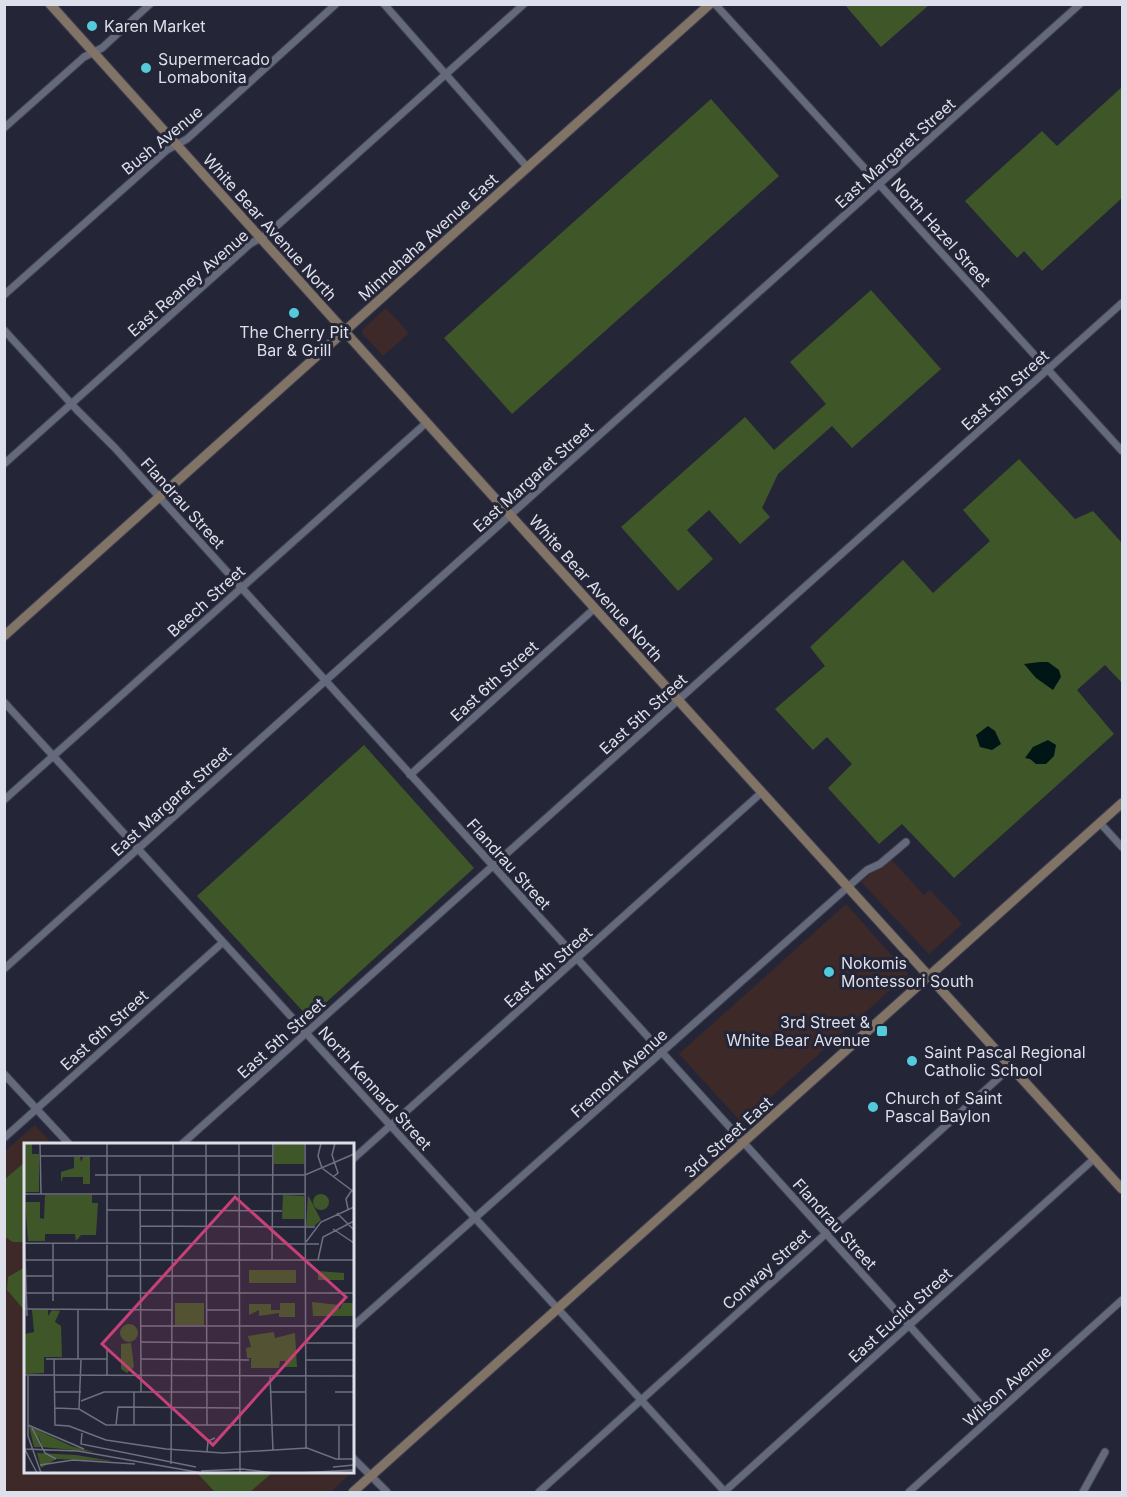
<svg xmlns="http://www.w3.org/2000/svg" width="1127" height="1497" font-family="Inter,sans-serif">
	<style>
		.commercial { fill: #3d2929 }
		.education { fill: #3d2928 }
		.green { fill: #3f5628 }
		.water { fill: #001515 }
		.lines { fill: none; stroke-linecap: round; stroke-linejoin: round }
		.street-casing { stroke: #3f414f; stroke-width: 9 }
		.secondary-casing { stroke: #3f414f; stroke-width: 11 }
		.street { stroke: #65697c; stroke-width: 7 }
		.secondary { stroke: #817467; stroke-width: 9 }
		.poi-dot { fill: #53cbdb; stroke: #242637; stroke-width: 2 }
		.labels { text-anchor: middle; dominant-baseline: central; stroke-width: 6; stroke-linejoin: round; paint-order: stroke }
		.poi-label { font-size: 16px; fill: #dddfea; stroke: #242637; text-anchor: start }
		.street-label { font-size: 16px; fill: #dddfea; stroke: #242637 }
		.inset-road { fill: none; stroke: #6e707f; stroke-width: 1.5 }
		.view { fill: #c74078; fill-opacity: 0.15; stroke: #c74078; stroke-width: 3 }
		.inset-edge { fill: none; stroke: #dddfea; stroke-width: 3 }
	</style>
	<rect width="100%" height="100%" fill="#242637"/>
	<path class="commercial" d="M386 308 409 333 383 356 362 333 363 329Z
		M889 857 924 895 930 890 962 924 929 954 861 882Z"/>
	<path class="education" d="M846 904 908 974 742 1123 679 1054Z
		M35 1125 52 1144H26V1472H352L331 1492H5L4 1152Z"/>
	<path class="green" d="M845 5H929L881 47Z
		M1122 87V198L1042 271 1024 251 1017 258 965 201 1042 131 1057 146Z
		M711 99 779 176 512 414 444 338Z
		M871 290 941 369 852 448 832 426 778 474 762 508 770 517 740 544 709 510 687 530 713 559 678 591 621 527 745 417 774 450 826 404 790 362Z
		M1019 459 1075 519 1093 511 1122 543V683L1105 665 1077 690 1114 734 954 878 902 824 879 844 828 788 852 764 827 737 813 750 775 709 825 666 810 647 903 560 933 593 990 541 963 510Z
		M364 745 474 868 309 1018 197 896Z
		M25 1162V1242H13L5 1237V1179Z
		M25 1267V1311L7 1290 8 1277Z
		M196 1472H273L250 1492H215Z"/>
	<path class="water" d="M1040 662H1048L1059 670 1061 677 1053 690 1036 678 1024 664Z
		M988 726 995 731 1001 744 992 750 980 747 976 735Z
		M1048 740 1056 745 1054 756 1046 764H1036L1030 759 1025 758 1033 747Z"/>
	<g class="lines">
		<defs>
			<path id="street" d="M384 4 528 168
				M715 4 1122 451
				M4 128 84 57 102 48 150 4
				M4 295 167 150 187 139 336 4
				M4 330 77 410 115 448 992 1417
				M4 464 250 244 269 233 524 4
				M4 702 725 1492
				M410 775 595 608
				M4 800 426 423
				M1100 823 1122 847
				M4 969 1080 4
				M4 1074 69 1144
				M4 1138 222 943
				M182 1144 1122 303
				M352 1160 761 793
				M352 1327 867 870 880 864 906 842
				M352 1457 387 1492
				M539 1492 1012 1066
				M724 1492 1095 1158
				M909 1492 1122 1300
				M1083 1492 1105 1452"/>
			<path id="secondary" d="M50 4C405 401 764 795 1122 1189
				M4 636 710 4
				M353 1492 1122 803"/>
		</defs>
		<use href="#street" class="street-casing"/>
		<use href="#secondary" class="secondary-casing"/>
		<use href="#street" class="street"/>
		<use href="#secondary" class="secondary"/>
	</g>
	<g class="poi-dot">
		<circle cx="92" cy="26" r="6"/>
		<circle cx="146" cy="68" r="6"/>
		<circle cx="294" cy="313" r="6"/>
		<circle cx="829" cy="972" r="6"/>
		<rect x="876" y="1025" width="12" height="12" rx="3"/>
		<circle cx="912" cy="1061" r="6"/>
		<circle cx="873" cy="1107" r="6"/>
	</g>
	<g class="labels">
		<g class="poi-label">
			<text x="104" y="26">Karen Market</text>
			<text x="158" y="59">Supermercado<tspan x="158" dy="18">Lomabonita</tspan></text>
			<text x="294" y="332" text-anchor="middle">The Cherry Pit<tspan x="294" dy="18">Bar &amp; Grill</tspan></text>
			<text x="841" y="963">Nokomis<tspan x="841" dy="18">Montessori South</tspan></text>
			<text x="870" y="1022" text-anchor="end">3rd Street &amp;<tspan x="870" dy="18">White Bear Avenue</tspan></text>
			<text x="924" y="1052">Saint Pascal Regional<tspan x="924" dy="18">Catholic School</tspan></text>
			<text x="885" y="1098">Church of Saint<tspan x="885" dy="18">Pascal Baylon</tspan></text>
		</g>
		<g class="street-label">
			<text transform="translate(162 140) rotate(-39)">Bush Avenue</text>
			<text transform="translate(895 153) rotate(-42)">East Margaret Street</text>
			<text transform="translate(270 227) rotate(48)">White Bear Avenue North</text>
			<text transform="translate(941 232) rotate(48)">North Hazel Street</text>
			<text transform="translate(428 237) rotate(-42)">Minnehaha Avenue East</text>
			<text transform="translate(188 283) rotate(-41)">East Reaney Avenue</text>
			<text transform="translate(1005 390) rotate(-42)">East 5th Street</text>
			<text transform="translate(533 477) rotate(-42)">East Margaret Street</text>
			<text transform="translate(183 503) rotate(48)">Flandrau Street</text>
			<text transform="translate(596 588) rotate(48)">White Bear Avenue North</text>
			<text transform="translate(206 601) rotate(-42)">Beech Street</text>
			<text transform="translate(494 681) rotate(-42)">East 6th Street</text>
			<text transform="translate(643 714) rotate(-42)">East 5th Street</text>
			<text transform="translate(171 801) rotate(-42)">East Margaret Street</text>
			<text transform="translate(509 864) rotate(48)">Flandrau Street</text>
			<text transform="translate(548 967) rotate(-42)">East 4th Street</text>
			<text transform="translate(104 1030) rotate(-42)">East 6th Street</text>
			<text transform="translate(281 1038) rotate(-42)">East 5th Street</text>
			<text transform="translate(619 1073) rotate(-42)">Fremont Avenue</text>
			<text transform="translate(375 1088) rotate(48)">North Kennard Street</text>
			<text transform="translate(728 1137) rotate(-42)">3rd Street East</text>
			<text transform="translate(835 1224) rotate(48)">Flandrau Street</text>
			<text transform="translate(766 1269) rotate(-42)">Conway Street</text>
			<text transform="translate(900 1315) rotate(-42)">East Euclid Street</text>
			<text transform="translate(1007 1386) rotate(-42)">Wilson Avenue</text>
		</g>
	</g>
	<g transform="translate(24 1143)">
		<rect width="330" height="330" fill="#242637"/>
		<path d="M0 0H8V11H15V49H0ZM250 0H280V21H250ZM50 14H56L57 19 59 14H66V41H59V34H39L37 40V29L50 25ZM289 59a8 8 0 1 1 16 0a8 8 0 1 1-16 0ZM21 52H68V60H74L72 92H57L52 98 51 91H21V98H4L1 59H16V75L20 76ZM259 52 280 53V76H258ZM284 52 297 77 290 83H282ZM225 127H272V140H225ZM294 128 320 130V137H294ZM288 159 315 162V167L319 160H330V173H289ZM151 160H180V182H151ZM256 160H271V174H255V170L235 173V167L225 172V161H247V167H256ZM8 167H24V173L28 167 36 168 31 179 37 183 38 214H20V230L0 231V191L10 189ZM96 190a9 9 0 1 1 18 0a9 9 0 1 1-18 0ZM250 189 251 195 271 190 273 224H261V218H256L255 225H227V215H223L222 205 227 204 224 193ZM107 200 110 224 103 230 97 226V201ZM5 283 47 303 70 309 18 304 14 290 17 304H10ZM13 310 52 312 88 318 32 316 17 325Z" fill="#3f5628"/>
		<path class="inset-road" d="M16 0 17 51M83 0V166M182 0 183 282M215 0 216 330M281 0 282 305M297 0 294 13 298 25 330 49M16 13H248M71 32H281L330 11M116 32 117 249M309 34 314 30 308 12 311 0M0 51H281M324 66 322 56 328 47M82 67 258 68M313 70 330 87M0 83 3 173M116 83 291 84M309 86 330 100M282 99 297 79 330 64M0 100 295 101M29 100V158M0 117H330M248 117 249 0M294 117 299 94 330 78M0 133H29M83 133H215M0 150H330M0 166 148 167M54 167V216M182 167H215M116 183H330M116 199 215 200M281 200H330M83 205V232M22 216H83M30 216 31 282 45 283 82 297 142 306 199 310 283 305 312 316H330M116 216 225 217M282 217H330M0 232 330 233M4 233V293L17 330M246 233 249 308M31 249H57M110 249V282M247 249H281M311 249H330M57 258 80 249H215M31 265 55 266 82 282H330M55 266 57 217M4 282 60 306M92 282 94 264 216 265M8 285 21 310 32 316M58 290 57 301 172 324M0 305 13 330M0 306 54 308 178 330M183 309 184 298 191 295M315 317V283M147 321 149 0M16 322 49 317 111 321M309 324 330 322M177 328 218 326 250 330M275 330 330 327"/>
		<path class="view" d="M211 54 322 154 189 302 78 201Z"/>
		<rect width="330" height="330" class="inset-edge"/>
	</g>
	<rect width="1127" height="1497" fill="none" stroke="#dddfea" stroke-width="12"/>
</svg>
